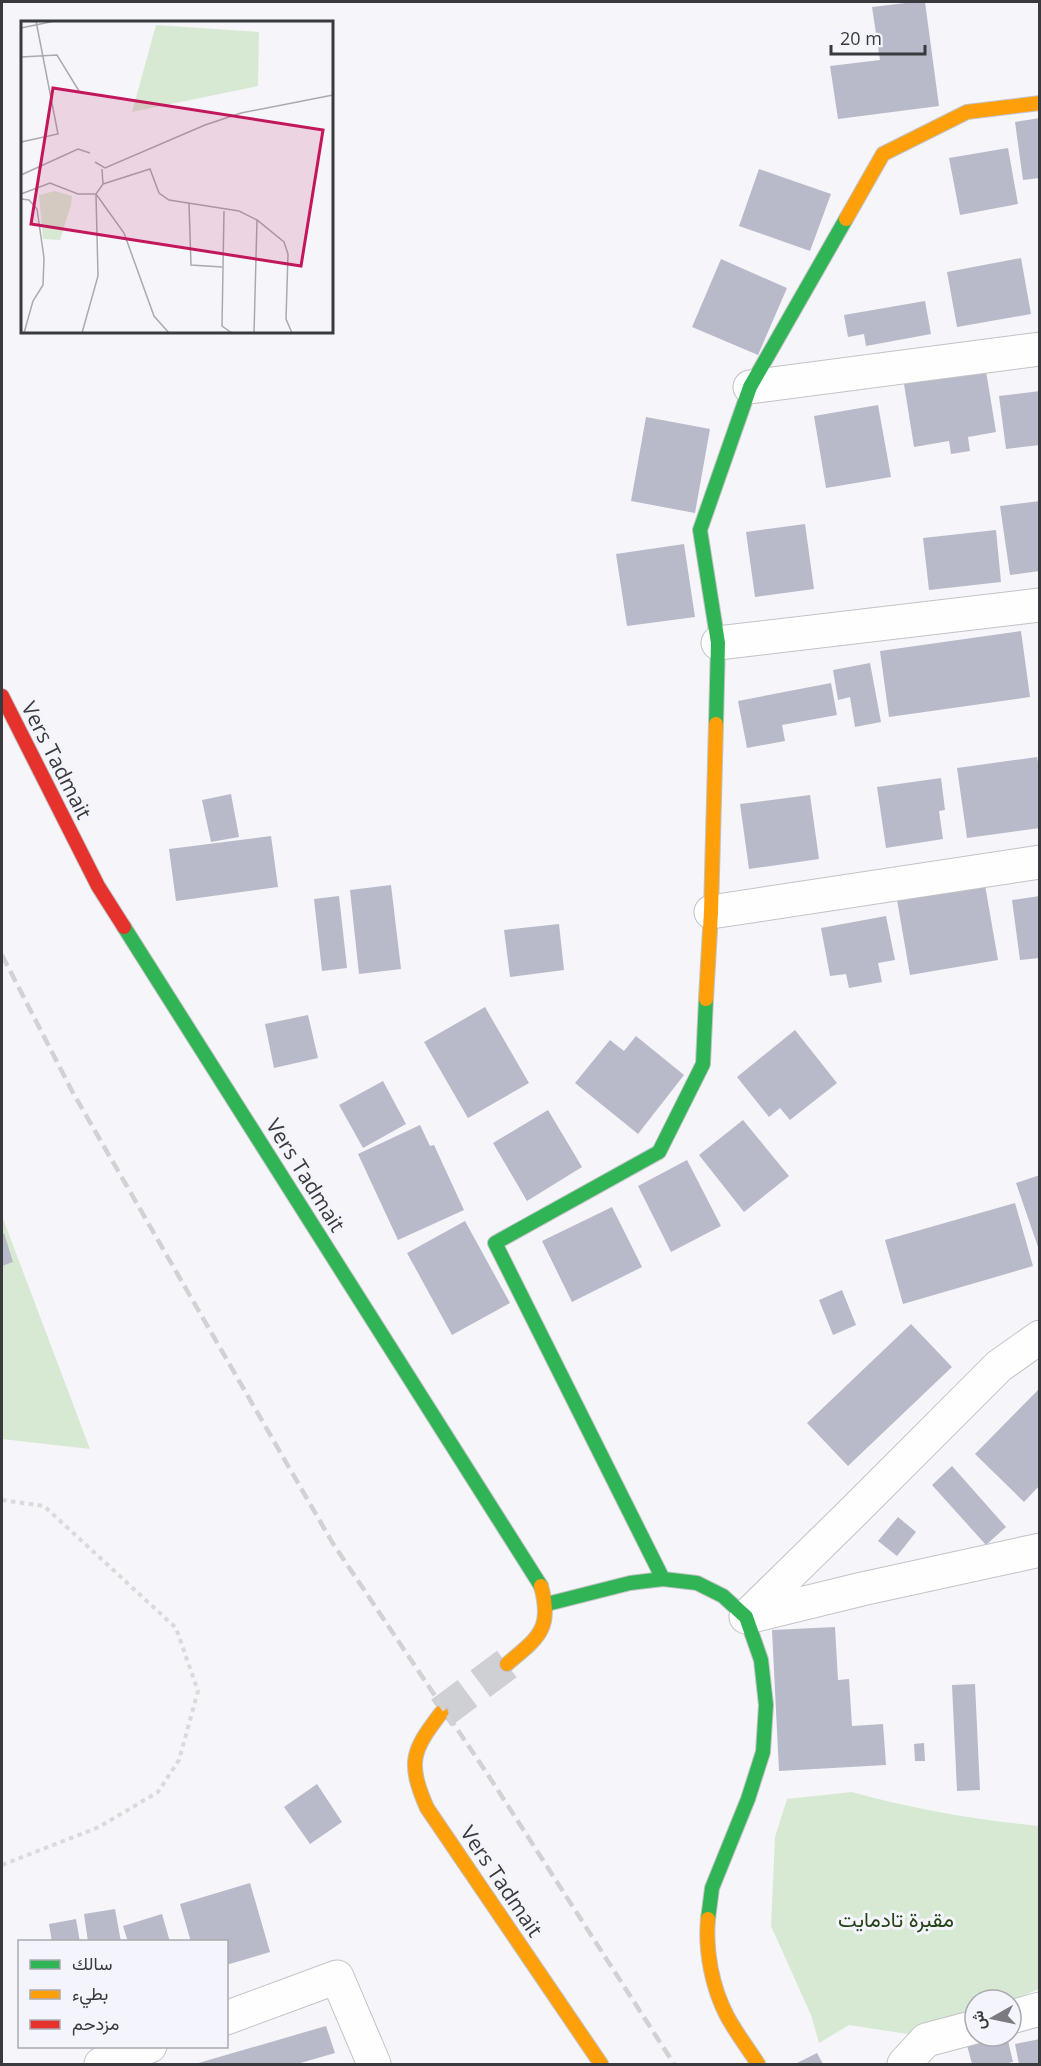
<svg xmlns="http://www.w3.org/2000/svg" width="1041" height="2066" font-family="'Open Sans',Vazirmatn,sans-serif">
	<style>
		.green { fill: #d8e9d3 }
		.building { fill: #b8baca }
		.lines { fill: none; stroke-linecap: round; stroke-linejoin: round }
		.secondary-tunnel { stroke: #cfd0d4; stroke-width: 33; stroke-dasharray: 33 16; stroke-linecap: butt }
		.street-casing { stroke: #c2c3c6; stroke-width: 35 }
		.fast-casing { stroke: #c2c3c6; stroke-width: 16 }
		.slow-casing { stroke: #c2c3c6; stroke-width: 16 }
		.jam-casing { stroke: #c2c3c6; stroke-width: 16 }
		.path { stroke: #dadadb; stroke-width: 4; stroke-dasharray: 4.5 4.5; stroke-linecap: butt }
		.street { stroke: #fefefe; stroke-width: 33 }
		.fast { stroke: #30b455; stroke-width: 14 }
		.slow { stroke: #ff9f0a; stroke-width: 14 }
		.jam { stroke: #e5322d; stroke-width: 14 }
		.rail { stroke: #d2d2d4; stroke-width: 4.5; stroke-dasharray: 12 6; stroke-linecap: butt }
		.labels { text-anchor: middle; dominant-baseline: central; stroke-width: 6; stroke-linejoin: round; paint-order: stroke }
		.street-label { font-size: 21px; fill: #393a3d; stroke: #f3f4fc }
		.park-label { font-size: 21px; fill: #254314; stroke: #f3f4fc }
		.inset-road { fill: none; stroke: #aaaaae; stroke-width: 1.5 }
		.view { fill: #c2185b; fill-opacity: 0.15; stroke: #c2185b; stroke-width: 3 }
		.inset-edge { fill: none; stroke: #393a3d; stroke-width: 3 }
	</style>
	<rect width="100%" height="100%" fill="#f5f5fa"/>
	<path class="green" d="M2 1216 90 1449 2 1439Z
		M852 1792C913 1809 976 1820 1039 1826V1989L1011 2001 975 2000V2014L914 2035 849 2025 819 2043 811 2015 771 1926 775 1837 787 1799Z"/>
	<path class="building" d="M914 2H925L939 106 838 119 830 66 880 60 872 7Z
		M1040 118V178L1023 180 1015 122Z
		M1008 148 1018 204 960 215 949 158Z
		M759 169 831 194 810 251 739 226Z
		M1021 258 1031 314 957 327 947 272Z
		M721 259 787 288 758 355 692 327Z
		M925 301 931 334 866 346 864 334 848 337 844 315Z
		M986 371 996 432 968 437 970 451 951 454 949 441 914 447 904 384Z
		M1040 391V445L1006 449 999 396Z
		M878 405 891 477 826 488 814 416Z
		M646 417 710 429 695 513 631 501Z
		M1040 501V571L1010 575 1000 506Z
		M805 524 814 589 755 597 746 532Z
		M996 530 1001 582 929 590 923 538Z
		M684 544 695 617 627 626 616 554Z
		M1021 631 1030 697 889 717 880 651Z
		M870 663 881 722 855 727 850 697 838 700 833 670Z
		M831 683 837 715 782 725 785 741 747 748 738 701Z
		M1037 757 1040 772V828L967 838 957 768Z
		M941 778 945 810 939 811 943 839 886 848 877 787Z
		M231 794 239 837 211 842 202 800Z
		M810 795 819 859 749 869 740 804Z
		M271 836 278 887 176 901 169 849Z
		M391 885 401 969 359 974 350 890Z
		M985 885 998 960 910 975 897 900Z
		M339 896 347 968 322 971 314 899Z
		M1040 896V958L1020 960 1012 900Z
		M886 916 895 960 878 963 882 982 849 988 846 974 830 976 821 928Z
		M559 924 564 970 510 977 504 930Z
		M485 1007 529 1083 468 1118 424 1042Z
		M308 1015 318 1058 274 1068 265 1024Z
		M795 1030 837 1083 790 1120 780 1108 769 1117 737 1077Z
		M636 1036 684 1075 638 1134 575 1083 610 1040 624 1051Z
		M383 1081 406 1124 363 1148 339 1105Z
		M548 1110 582 1167 527 1201 493 1143Z
		M743 1120 789 1176 744 1212 699 1155Z
		M420 1125 430 1146 434 1145 464 1210 398 1240 358 1154Z
		M687 1160 721 1226 671 1252 638 1186Z
		M1040 1175V1246L1038 1247 1016 1183Z
		M1015 1203 1033 1266 903 1304 885 1240Z
		M612 1207 642 1267 572 1302 542 1241Z
		M465 1221 510 1303 452 1335 407 1253Z
		M4 1233 13 1262 2 1266V1234Z
		M842 1290 856 1325 833 1335 819 1300Z
		M911 1324 952 1367 848 1466 807 1423Z
		M1040 1388V1485L1024 1502 975 1454Z
		M952 1466 1006 1527 986 1545 932 1485Z
		M898 1517 916 1532 897 1556 878 1541Z
		M835 1627 838 1680 849 1679 852 1726 883 1724 886 1765 779 1771 772 1630Z
		M975 1684 980 1790 957 1791 952 1685Z
		M924 1743 925 1761H915L914 1744Z
		M317 1784 342 1822 310 1844 284 1807Z
		M250 1883 270 1952 226 1965V1942H191L180 1904Z
		M115 1909 121 1942H88L84 1914Z
		M162 1914 170 1942H128L123 1926Z
		M76 1919 80 1942H52L49 1924Z
		M326 2026 335 2053 297 2064H195Z
		M964 2034 1007 2036 1013 2062 1003 2064H972Z
		M1040 2039V2064H1019L1015 2044Z
		M817 2053 823 2064H795Z"/>
	<g class="lines">
		<path class="secondary-tunnel" d="M441 1713 507 1664"/>
		<defs>
			<path id="street" d="M750 387 1040 349
				M718 643 1040 605
				M711 912 1040 862
				M746 1617 850 1515 999 1366 1040 1337
				M748 1617 862 1589 1040 1550
				M1011 2017 1040 2009
				M226 2018 337 1977 374 2064
				M101 2064 150 2046
				M904 2064 926 2040 975 2027"/>
			<path id="fast" d="M716 724 718 643 700 530 750 387 846 219
				M124 927 541 1586
				M663 1579 495 1243 659 1152 703 1064 706 999
				M547 1604 630 1583 663 1579 697 1583 723 1596 746 1617 761 1660 766 1705 763 1752 748 1799 712 1888 708 1919"/>
			<path id="slow" d="M846 219 883 154 967 112 1040 103
				M706 999 711 912 716 724
				M507 1664C538 1638 553 1629 541 1586
				M441 1713C412 1751 407 1762 427 1808L601 2064
				M708 1919C705 1951 712 1987 727 2016 736 2033 748 2048 758 2064"/>
			<path id="jam" d="M2 696 98 886 124 927"/>
		</defs>
		<use href="#street" class="street-casing"/>
		<use href="#fast" class="fast-casing"/>
		<use href="#slow" class="slow-casing"/>
		<use href="#jam" class="jam-casing"/>
		<path class="path" d="M2 1500 44 1506 176 1628 198 1691 179 1760 158 1792 99 1827 2 1865"/>
		<use href="#street" class="street"/>
		<use href="#fast" class="fast"/>
		<use href="#slow" class="slow"/>
		<use href="#jam" class="jam"/>
		<path class="rail" d="M2 955 72 1091 332 1542 492 1781 674 2064"/>
	</g>
	<g class="labels">
		<g class="street-label">
			<text transform="translate(57 760) rotate(63)">Vers Tadmait</text>
			<text transform="translate(306 1175) rotate(58)">Vers Tadmait</text>
			<text transform="translate(502 1881) rotate(56)">Vers Tadmait</text>
		</g>
		<g class="park-label">
			<text x="896" y="1919">مقبرة تادمايت</text>
		</g>
	</g>
	<g transform="translate(21 21)">
		<rect width="312" height="312" fill="#f5f5fa"/>
		<path d="M135 4 238 11 237 65 111 91ZM34 170 51 175 50 184 39 219 22 218 18 174Z" fill="#d8e9d3"/>
		<path class="inset-road" d="M0 7 34 0M0 36 36 34 58 70M0 121 37 113 15 0M74 141 84 147 184 104 220 92 312 74M0 154 57 128 69 132M82 163 129 148 138 172 148 179 218 190 236 199 263 221 267 233 265 298 271 312M0 173 29 162 57 173H75L82 163 81 148M75 173 103 212 133 295 148 312M0 178 8 179 16 188 23 237 22 264 12 280 3 312M168 183 170 244 201 246M203 190 201 305 211 312M61 312 77 255 75 174M233 312 236 199"/>
		<path class="view" d="M32 67 302 109 280 245 10 203Z"/>
		<rect width="312" height="312" class="inset-edge"/>
	</g>
	<rect width="1041" height="2066" fill="none" stroke="#393a3d" stroke-width="6"/>
	<rect x="18" y="1940" width="210" height="108" fill="#f3f4fc" stroke="#a9aab0" stroke-width="1.5"/>
	<rect x="30" y="1960" width="30" height="9" fill="#30b455" stroke="#a9aab0" stroke-width="1.5"/>
	<text x="72" y="1970" font-size="18" fill="#393a3d">سالك</text>
	<rect x="30" y="1990" width="30" height="9" fill="#ff9f0a" stroke="#a9aab0" stroke-width="1.5"/>
	<text x="72" y="2000" font-size="18" fill="#393a3d">بطيء</text>
	<rect x="30" y="2020" width="30" height="9" fill="#e5322d" stroke="#a9aab0" stroke-width="1.5"/>
	<text x="72" y="2030" font-size="18" fill="#393a3d">مزدحم</text>
	<g transform="translate(993 2018) rotate(261)"><circle r="28" fill="#f3f4fc" stroke="#a9aab0" stroke-width="1.5"/>
	<path d="M0-4.5L10 22L0 15L-10 22Z" fill="#7b7b7f"/>
	<text y="-9" font-size="16" font-weight="bold" text-anchor="middle" fill="#393a3d">ش</text>
	</g>
	<path d="M831 45v9h94v-9" fill="none" stroke="#393a3d" stroke-width="3"/>
	<text x="840" y="45" font-size="18" fill="#393a3d" stroke="#f3f4fc" stroke-width="4.5" paint-order="stroke">20 m</text>
</svg>
